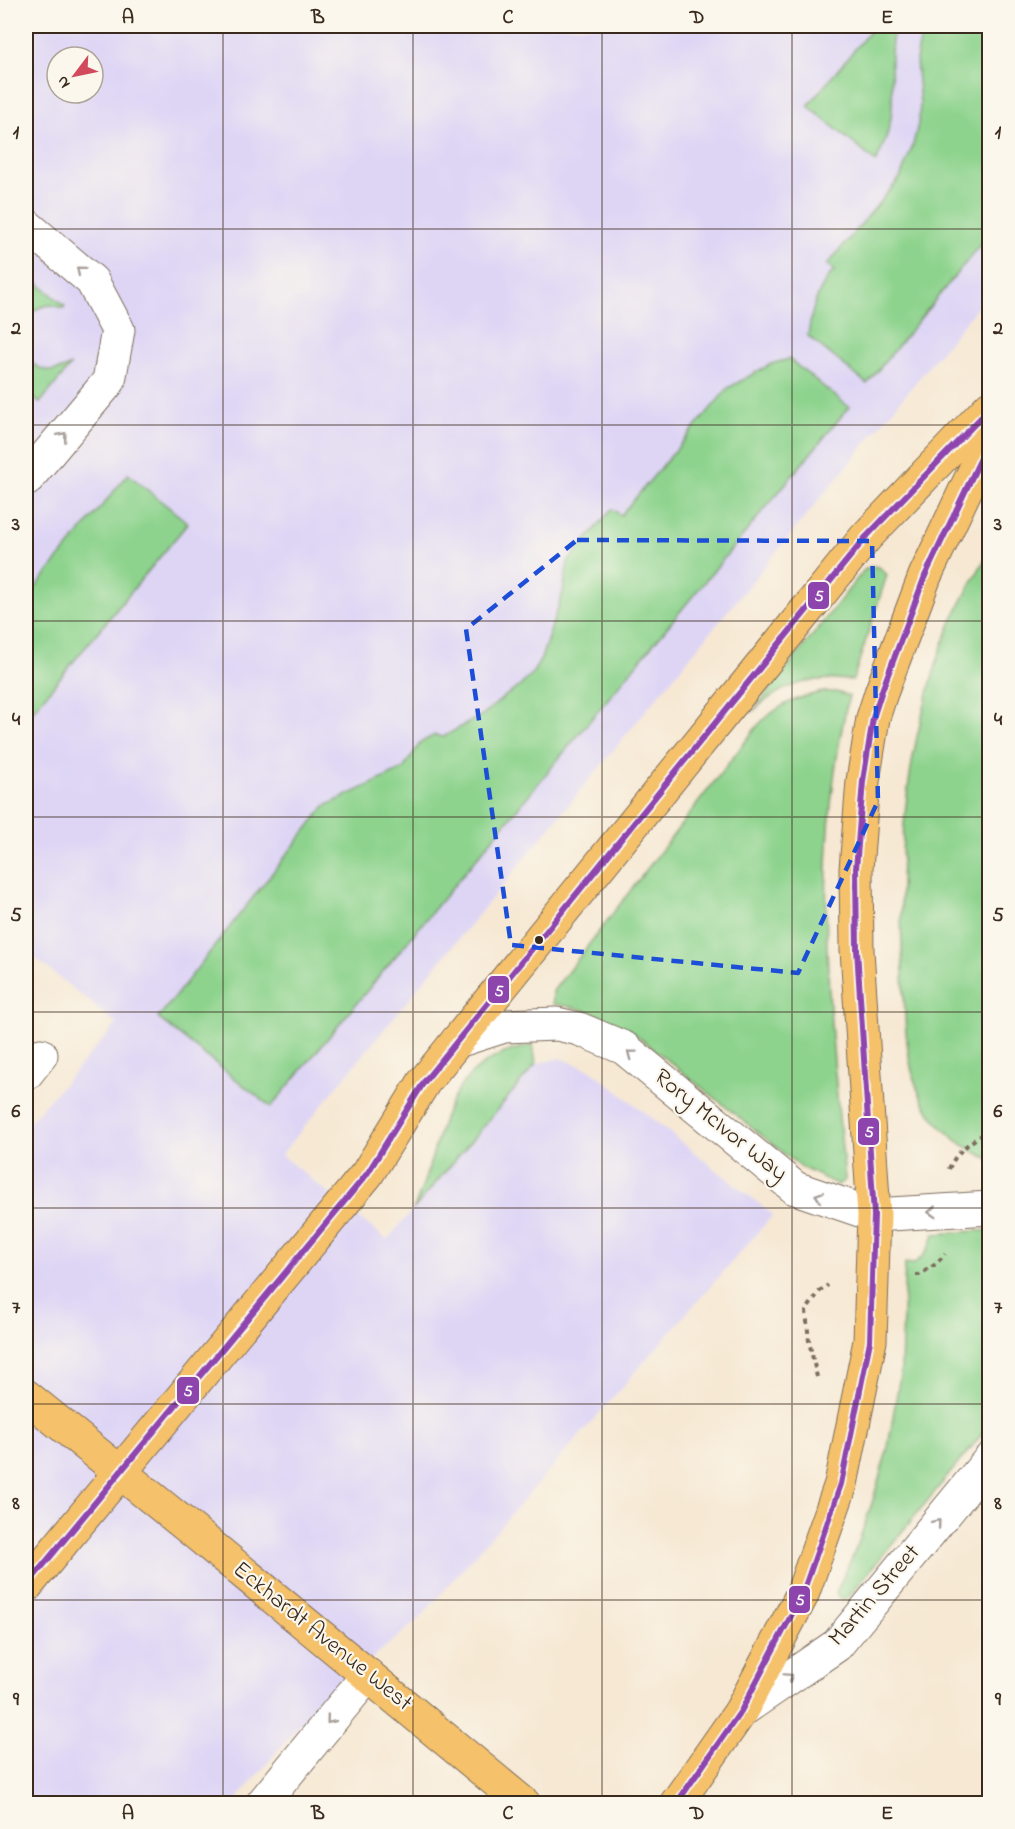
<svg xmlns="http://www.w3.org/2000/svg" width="1015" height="1829" font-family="'Indie Flower',sans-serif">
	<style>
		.built { fill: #ded5f5; fill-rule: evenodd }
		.green { fill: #8dd38d; stroke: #647e56; stroke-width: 1.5 }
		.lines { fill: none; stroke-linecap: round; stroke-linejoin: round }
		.minor-casing { stroke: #7c6c5d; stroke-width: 35 }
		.major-casing { stroke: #7c6c5d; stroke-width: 35 }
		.path { stroke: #7c6c5d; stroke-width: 4; stroke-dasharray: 4.5 4.5; stroke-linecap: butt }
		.minor { stroke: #fff; stroke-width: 33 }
		.major { stroke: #f5c16b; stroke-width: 33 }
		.bus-1-casing { stroke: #fbf7ec; stroke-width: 10 }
		.bus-1 { stroke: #8e44ad; stroke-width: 6 }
		.oneway { stroke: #a79f9a }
		.marked { fill: none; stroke: #1d4ed8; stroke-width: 4.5; stroke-dasharray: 12 8; stroke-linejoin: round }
		.grid { fill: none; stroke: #3b2a1e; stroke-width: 1.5; stroke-opacity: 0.55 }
		.bus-dot { fill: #3b2a1e; stroke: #fbf7ec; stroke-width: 2 }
		.labels { text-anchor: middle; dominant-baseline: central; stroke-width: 4.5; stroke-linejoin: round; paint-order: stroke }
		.street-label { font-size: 24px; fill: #3b2a1e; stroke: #fbf7ec }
		.line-badge { stroke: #fbf7ec; stroke-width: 2 }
		.badge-label { font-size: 16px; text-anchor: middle; font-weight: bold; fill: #fff }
		.neatline { fill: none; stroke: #3b2a1e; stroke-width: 2 }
		.grid-label { font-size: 20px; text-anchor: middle; font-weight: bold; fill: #3b2a1e }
	</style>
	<rect width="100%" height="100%" fill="#fbf7ec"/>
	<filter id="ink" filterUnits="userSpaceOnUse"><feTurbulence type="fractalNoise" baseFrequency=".0167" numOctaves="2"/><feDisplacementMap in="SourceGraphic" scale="12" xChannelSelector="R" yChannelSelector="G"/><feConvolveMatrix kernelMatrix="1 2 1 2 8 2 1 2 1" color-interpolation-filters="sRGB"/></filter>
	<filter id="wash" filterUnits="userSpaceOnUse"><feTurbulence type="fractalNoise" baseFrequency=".008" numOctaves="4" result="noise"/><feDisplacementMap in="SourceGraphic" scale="24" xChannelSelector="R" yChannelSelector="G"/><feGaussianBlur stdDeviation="1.35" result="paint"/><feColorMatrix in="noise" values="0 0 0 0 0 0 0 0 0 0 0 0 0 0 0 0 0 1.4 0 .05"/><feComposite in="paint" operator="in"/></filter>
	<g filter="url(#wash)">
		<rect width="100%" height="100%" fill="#f6e8d3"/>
		<path class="built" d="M26 26H989V293L281 1155 387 1240 536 1064 560 1058 591 1070 773 1215 419 1619 316 1705 234 1803 26 1804V1126L117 1024 26 951ZM57 57H93V93H57Z"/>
		<path class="green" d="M874 26H895C887 57 893 74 892 104 892 125 885 144 876 162L808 106Z
			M923 26H989V234L867 384 808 336C812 308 816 292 834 270L827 265 900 178 913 145 919 120 920 103 916 60Z
			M26 273 65 306 63 308C50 302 36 306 27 318L26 317Z
			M26 356C37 372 54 375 71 365L40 403 26 391Z
			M789 359 849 407 271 1107 158 1018 325 806 403 769 421 742 435 735 443 737 484 714 505 696 519 687 532 674 541 659 548 638 563 592 568 562 612 509 621 515 728 388 771 364Z
			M128 474 188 523 26 719V599Z
			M989 552V1159C902 1121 907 1053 903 972 898 874 901 787 928 693 934 671 940 649 949 628 960 602 975 577 989 552Z
			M872 566 879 567 887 575 853 680C811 677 784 682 752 712L864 570Z
			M823 692H836L849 696C810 856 830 1019 845 1180L838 1185 801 1167 635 1034C607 1016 585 1008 553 1004V991L758 725C779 704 795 698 823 692Z
			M533 1045 536 1064 413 1210C447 1137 435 1063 533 1045Z
			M989 1230V1426L849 1596 843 1600 839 1598 836 1593 858 1544 873 1500 888 1447 901 1369 905 1263 914 1264C925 1255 930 1248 934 1234Z"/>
	</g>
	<g filter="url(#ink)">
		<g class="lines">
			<defs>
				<path id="minor" d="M26 225 92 281 118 330 109 381 26 480
					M457 1041 504 1026 557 1024 579 1029 624 1048 795 1188 874 1215 990 1208
					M26 1074 41 1055
					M741 1711 837 1645 990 1459
					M262 1804 368 1675"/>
				<path id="major" d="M26 1396 193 1531 524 1804
					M26 1586 367 1174 424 1082 866 537 990 407
					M676 1804 741 1711 802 1595 841 1484 870 1341 874 1215 857 950 856 869 863 781 873 718 881 693 925 576 990 438"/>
			</defs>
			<use href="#minor" class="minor-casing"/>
			<use href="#major" class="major-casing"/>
			<path class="path" d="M949 1169C956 1151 973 1139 990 1131
				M916 1275H919L936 1264 945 1254
				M817 1377 809 1341 806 1311 819 1292 828 1285"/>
			<use href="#minor" class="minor"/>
			<use href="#major" class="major"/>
			<defs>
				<path id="bus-1" d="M26 1586 367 1174 424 1082 866 537 990 408
					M676 1804 741 1711 802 1595 841 1484 870 1341 874 1215 857 950 856 869 863 781 873 718 881 693 925 576 990 439"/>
			</defs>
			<use href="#bus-1" class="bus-1-casing"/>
			<use href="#bus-1" class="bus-1"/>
		</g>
		<defs><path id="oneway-chevron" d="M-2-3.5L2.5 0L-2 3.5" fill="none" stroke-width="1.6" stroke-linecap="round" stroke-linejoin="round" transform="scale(1.5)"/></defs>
		<g class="oneway">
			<use href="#oneway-chevron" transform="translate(80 270) rotate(-140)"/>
			<use href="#oneway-chevron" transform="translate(63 436) rotate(-50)"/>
			<use href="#oneway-chevron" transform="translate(631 1054) rotate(-143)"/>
			<use href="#oneway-chevron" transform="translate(819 1196) rotate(-161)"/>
			<use href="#oneway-chevron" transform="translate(932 1212) rotate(177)"/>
			<use href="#oneway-chevron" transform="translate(937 1523) rotate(-50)"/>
			<use href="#oneway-chevron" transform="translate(789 1677) rotate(-35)"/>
			<use href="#oneway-chevron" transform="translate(330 1720) rotate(129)"/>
		</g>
	</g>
	<path class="marked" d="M577 540 872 541 878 801 798 973 511 945 466 629Z"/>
	<path class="grid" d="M223 26V1804M413 26V1804M602 26V1804M792 26V1804M26 229H990M26 425H990M26 621H990M26 817H990M26 1012H990M26 1208H990M26 1404H990M26 1600H990"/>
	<circle class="bus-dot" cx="539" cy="940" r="5"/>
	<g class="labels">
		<g class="street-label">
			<text transform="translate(720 1126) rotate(39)">Rory McIvor Way</text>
			<text transform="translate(875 1596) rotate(-49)">Martin Street</text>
			<text transform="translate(322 1637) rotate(39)">Eckhardt Avenue West</text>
		</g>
	</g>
	<g class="line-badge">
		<rect x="807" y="581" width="23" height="29" rx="6" fill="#8e44ad"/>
		<rect x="487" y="975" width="23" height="29" rx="6" fill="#8e44ad"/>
		<rect x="857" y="1117" width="23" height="29" rx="6" fill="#8e44ad"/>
		<rect x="176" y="1376" width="24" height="29" rx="6" fill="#8e44ad"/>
		<rect x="788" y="1585" width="23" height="29" rx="6" fill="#8e44ad"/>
	</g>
	<g class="badge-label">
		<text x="819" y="601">5</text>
		<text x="499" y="996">5</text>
		<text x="869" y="1137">5</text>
		<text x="188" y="1396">5</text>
		<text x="800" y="1605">5</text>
	</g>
	<rect width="1015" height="1829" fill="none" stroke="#fbf7ec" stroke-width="66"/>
	<g transform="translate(75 75) rotate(238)"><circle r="28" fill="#fbf7ec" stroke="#aea59a" stroke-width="1.5"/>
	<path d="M0-4.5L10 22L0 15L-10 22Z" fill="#d1495b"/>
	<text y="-9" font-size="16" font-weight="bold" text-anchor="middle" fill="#3b2a1e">N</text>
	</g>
	<rect x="33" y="33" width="949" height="1763" class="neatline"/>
	<g class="grid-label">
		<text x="128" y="23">A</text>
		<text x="318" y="23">B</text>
		<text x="508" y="23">C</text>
		<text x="697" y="23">D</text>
		<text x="887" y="23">E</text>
		<text x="16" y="138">1</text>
		<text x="998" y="138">1</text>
		<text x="16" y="334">2</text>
		<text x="998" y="334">2</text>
		<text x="16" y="530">3</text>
		<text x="998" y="530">3</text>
		<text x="16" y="725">4</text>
		<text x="998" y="725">4</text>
		<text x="16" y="921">5</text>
		<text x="998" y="921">5</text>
		<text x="16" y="1117">6</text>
		<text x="998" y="1117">6</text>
		<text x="16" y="1313">7</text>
		<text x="998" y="1313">7</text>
		<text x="16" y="1509">8</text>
		<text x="998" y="1509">8</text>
		<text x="16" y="1705">9</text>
		<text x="998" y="1705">9</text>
		<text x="128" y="1819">A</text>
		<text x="318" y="1819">B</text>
		<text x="508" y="1819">C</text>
		<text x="697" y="1819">D</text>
		<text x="887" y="1819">E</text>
	</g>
</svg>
